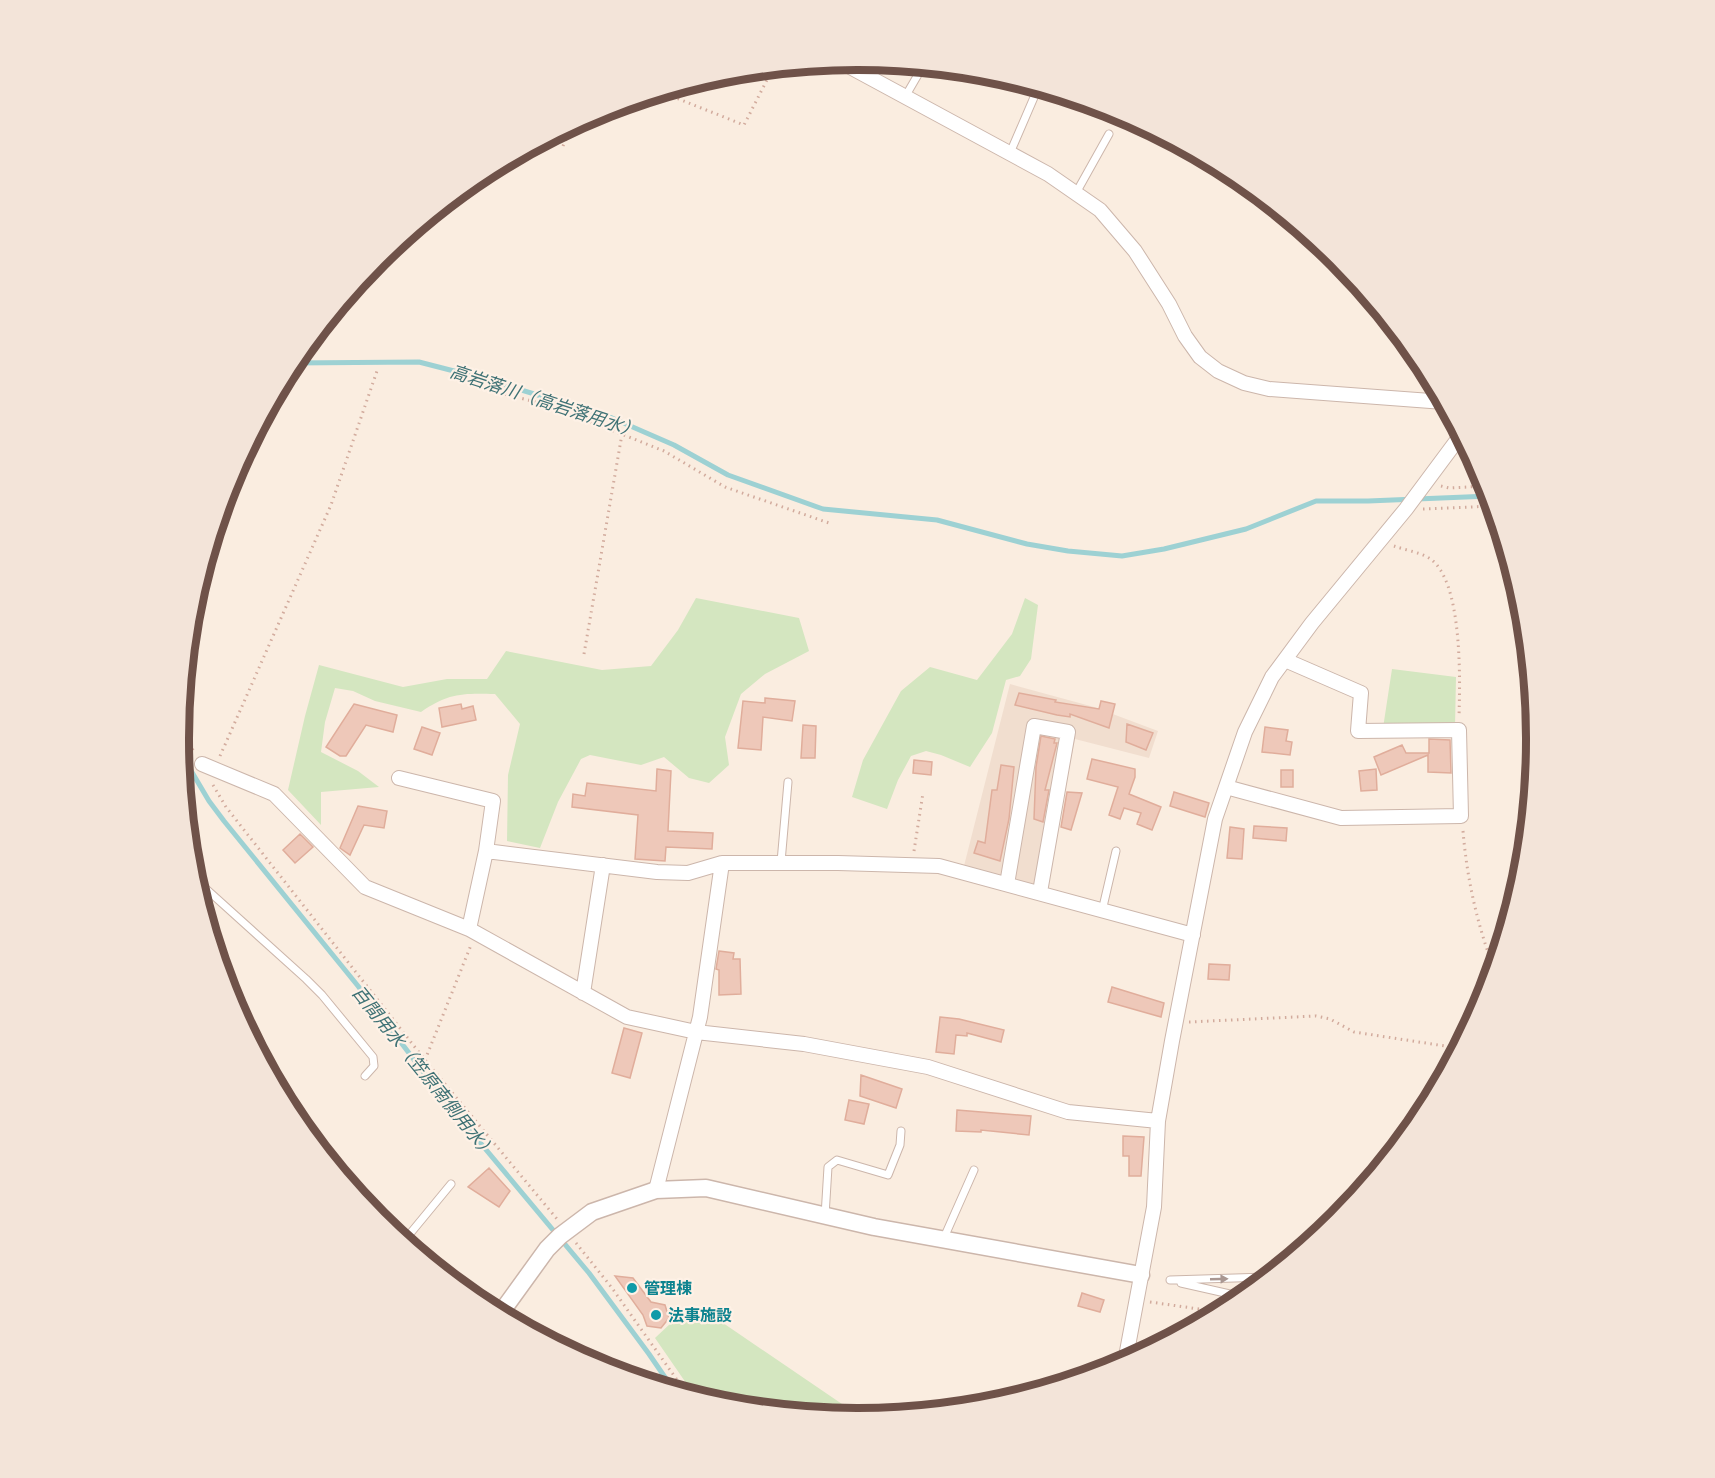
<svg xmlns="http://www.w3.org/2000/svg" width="1715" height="1478" font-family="Raleway,'Noto Sans JP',sans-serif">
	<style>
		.residential { fill: #f1decf }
		.green { fill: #d4e6c0 }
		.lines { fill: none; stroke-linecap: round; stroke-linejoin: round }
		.stream { stroke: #9dd1d3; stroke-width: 5 }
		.building { fill: #eec8b9; stroke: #e0ad9b; stroke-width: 1.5 }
		.service-casing { stroke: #ccb6ab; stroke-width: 9 }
		.minor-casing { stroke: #ccb6ab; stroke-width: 16 }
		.tertiary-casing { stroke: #ccb6ab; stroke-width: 19 }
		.path { stroke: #d2ab9d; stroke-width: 3; stroke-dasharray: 1.5 4.5; stroke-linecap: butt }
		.service { stroke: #fff; stroke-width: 7 }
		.minor { stroke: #fff; stroke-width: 14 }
		.tertiary { stroke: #fff; stroke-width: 16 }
		.oneway { fill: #a99792 }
		.culture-dot { fill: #0f9aa8; stroke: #fef1e6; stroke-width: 2 }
		.labels { text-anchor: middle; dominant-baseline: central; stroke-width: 4.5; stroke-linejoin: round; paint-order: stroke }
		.culture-label { font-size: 16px; font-weight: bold; fill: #0d838f; stroke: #fef1e6; text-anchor: start }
		.water-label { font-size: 18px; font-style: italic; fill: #3f7275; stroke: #fef1e6 }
		.rim { fill: none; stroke: #6f5249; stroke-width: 8 }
	</style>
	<rect width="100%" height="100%" fill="#faede0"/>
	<path class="residential" d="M1010 684 1094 707 1158 731 1149 758 1075 739 1046 888 964 866Z"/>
	<path class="green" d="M696 598 799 618 809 651 765 674 741 694 725 737 729 765 709 783 689 778 664 757 641 765 590 755 581 759 558 802 540 848 507 841 508 775 520 724 495 694C463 693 448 693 421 712L375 701 353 691 335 688 325 722 321 752 358 771 379 787 321 792V825L288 790 305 716 319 665 403 687 447 679H487L506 651 602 670 651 666 678 630Z
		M1025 598 1038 605 1031 659 1020 676 1006 680 992 733 970 767 941 755 926 751 911 756 898 780 887 809 852 797 863 760 901 691 930 667 977 680 1012 634Z
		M1392 669 1456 677 1455 727 1383 728Z
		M689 1306 726 1325 842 1404 830 1415 725 1405 695 1396 655 1338Z"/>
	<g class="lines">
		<path class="stream" d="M292 363 419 362 489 380 612 418 674 445 728 475 823 509 937 520 1027 544 1068 551 1122 556 1164 549 1246 529 1316 501H1368L1490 496
			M180 752 209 801 224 821 358 986 447 1103 589 1273 649 1354 673 1389"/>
	</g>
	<path class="building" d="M1019 693 1056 700 1055 702 1099 709 1101 701 1115 704 1109 728 1070 714V717L1057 715 1015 705Z
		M765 698 795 701 792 721 763 717 761 750 738 748 743 701 765 703Z
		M354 704 397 715 393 732 366 725 346 756H340L326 747Z
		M461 704 462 709 473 706 476 720 442 727 439 708Z
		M1127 724 1153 733 1146 750 1126 742Z
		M803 725 816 726 815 758H801Z
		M422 727 440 733 432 755 414 749Z
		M1265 727 1288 730 1286 741 1292 742 1290 755 1262 752Z
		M1041 736 1055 739 1054 743H1057L1045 790H1049L1043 822 1034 819 1036 767Z
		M1429 739 1450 740 1451 773 1428 772V755L1381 775 1374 757 1402 745 1406 753H1429Z
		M1092 759 1135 769V777L1129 794 1161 807 1152 830 1137 824 1141 813 1124 808 1120 819 1109 815 1118 787 1087 779Z
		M914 760 932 762 931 775 913 773Z
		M1001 765 1014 767 1009 819 1000 861 974 853 978 841 985 843 992 790H997Z
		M657 769 671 771 668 831 713 833 712 849 666 847 665 861 635 859 638 815 572 807 573 794 585 796 587 783 656 791Z
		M1376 769 1377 790 1361 791 1359 771Z
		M1281 770H1293V787H1281Z
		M1067 792 1082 793 1071 830 1061 827Z
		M1174 792 1209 803 1205 817 1170 806Z
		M358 806 387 811 384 828 364 825 350 855 340 848Z
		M1254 826 1287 828 1286 841 1253 838Z
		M1230 827 1244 829 1242 859 1227 858Z
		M300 834 313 847 295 863 283 850Z
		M719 951 734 953 733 959H740L741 994 719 995V970L716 969Z
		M1209 964 1230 965 1229 980 1208 979Z
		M1112 987 1164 1003 1161 1017 1108 1002Z
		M940 1017 959 1019 1004 1030 1001 1042 967 1033V1036L956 1035 954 1054 936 1052Z
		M624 1028 642 1033 630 1078 612 1073Z
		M861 1075 902 1089 896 1108 860 1096Z
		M849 1100 869 1104 864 1124 845 1120Z
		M957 1110 1031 1116 1029 1135 981 1130V1132L956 1131Z
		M1123 1136 1144 1137 1141 1176H1129V1156H1123Z
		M489 1168 510 1191 499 1207 468 1187Z
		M615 1276 633 1278 651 1302 665 1305 669 1318 661 1328 647 1326 643 1315Z
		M1082 1293 1104 1300 1100 1312 1078 1306Z"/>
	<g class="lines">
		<defs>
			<path id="service" d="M869 77 876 62
				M905 97 923 66
				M1010 153 1038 88
				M1076 193 1109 134
				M781 862 788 782
				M194 878 306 979 322 995 373 1057 374 1066 365 1076
				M1102 911 1116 851
				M825 1216 828 1167 837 1160 888 1175 900 1145 901 1131
				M943 1240 974 1170
				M404 1241 451 1184
				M1170 1280 1267 1277
				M1181 1283 1243 1297"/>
			<path id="minor" d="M841 62 1048 174 1100 210 1135 251 1169 304 1185 336 1200 357 1218 371 1244 383 1269 389 1444 402
				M202 764 274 794 365 887 469 929 627 1017 696 1032 804 1044 928 1067 1068 1112 1158 1121
				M399 778 493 801 486 851 469 929
				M1226 787 1341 818 1461 816 1459 730 1358 731 1361 693 1285 660
				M486 851 657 872 688 873 722 863
				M1007 884 1034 726 1068 732 1040 892
				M583 993 603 865
				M656 1190 700 1017 722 863H838L939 866 1193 935
				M1125 1362 1154 1207 1158 1121 1172 1041 1215 819 1245 732 1272 677 1312 623 1406 509 1461 435"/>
			<path id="tertiary" d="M500 1314 547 1249 560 1236 592 1212 656 1190 706 1188 874 1227 1141 1275"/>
		</defs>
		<use href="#service" class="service-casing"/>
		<use href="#minor" class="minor-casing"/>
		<use href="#tertiary" class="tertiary-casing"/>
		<path class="path" d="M661 92 744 125 773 68
			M563 146 572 126
			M470 385 551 406 664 451 725 487 829 523
			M1441 486 1449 488 1487 486
			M1423 509 1493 506
			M1394 546C1405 550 1419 552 1429 558 1463 579 1460 681 1459 717
			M584 654 622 434
			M179 729 195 753
			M220 756 331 505 377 371
			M213 785 226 807 425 1060 557 1219
			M1463 831C1467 879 1477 924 1494 969
			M914 851 923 793
			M1189 1022 1316 1016 1330 1019 1354 1032 1458 1048
			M425 1060 471 945
			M576 1243 612 1288 687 1394
			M1150 1302 1220 1312"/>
		<use href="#service" class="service"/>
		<use href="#minor" class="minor"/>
		<use href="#tertiary" class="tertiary"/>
	</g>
	<defs><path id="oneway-solid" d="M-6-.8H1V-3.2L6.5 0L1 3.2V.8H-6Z" transform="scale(1.5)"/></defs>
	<use class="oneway" href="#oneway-solid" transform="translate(1219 1279) rotate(-2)"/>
	<g class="culture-dot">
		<circle cx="632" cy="1288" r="6"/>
		<circle cx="656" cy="1315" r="6"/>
	</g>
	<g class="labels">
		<g class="culture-label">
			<text x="644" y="1288">管理棟</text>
			<text x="668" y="1315">法事施設</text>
		</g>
		<g class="water-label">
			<text transform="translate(545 401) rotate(18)">高岩落川（高岩落用水）</text>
			<text transform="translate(424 1072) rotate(51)">百間用水（笠原南側用水）</text>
		</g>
	</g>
	<path d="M0 0H1715V1478H0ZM857 70H858A668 668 0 0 1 1526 738V740A668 668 0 0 1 858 1408H857A668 668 0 0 1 189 740V738A668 668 0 0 1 857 70Z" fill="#f3e4d9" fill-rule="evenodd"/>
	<path class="rim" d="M857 70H858A668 668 0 0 1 1526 738V740A668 668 0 0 1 858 1408H857A668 668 0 0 1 189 740V738A668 668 0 0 1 857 70Z"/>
</svg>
